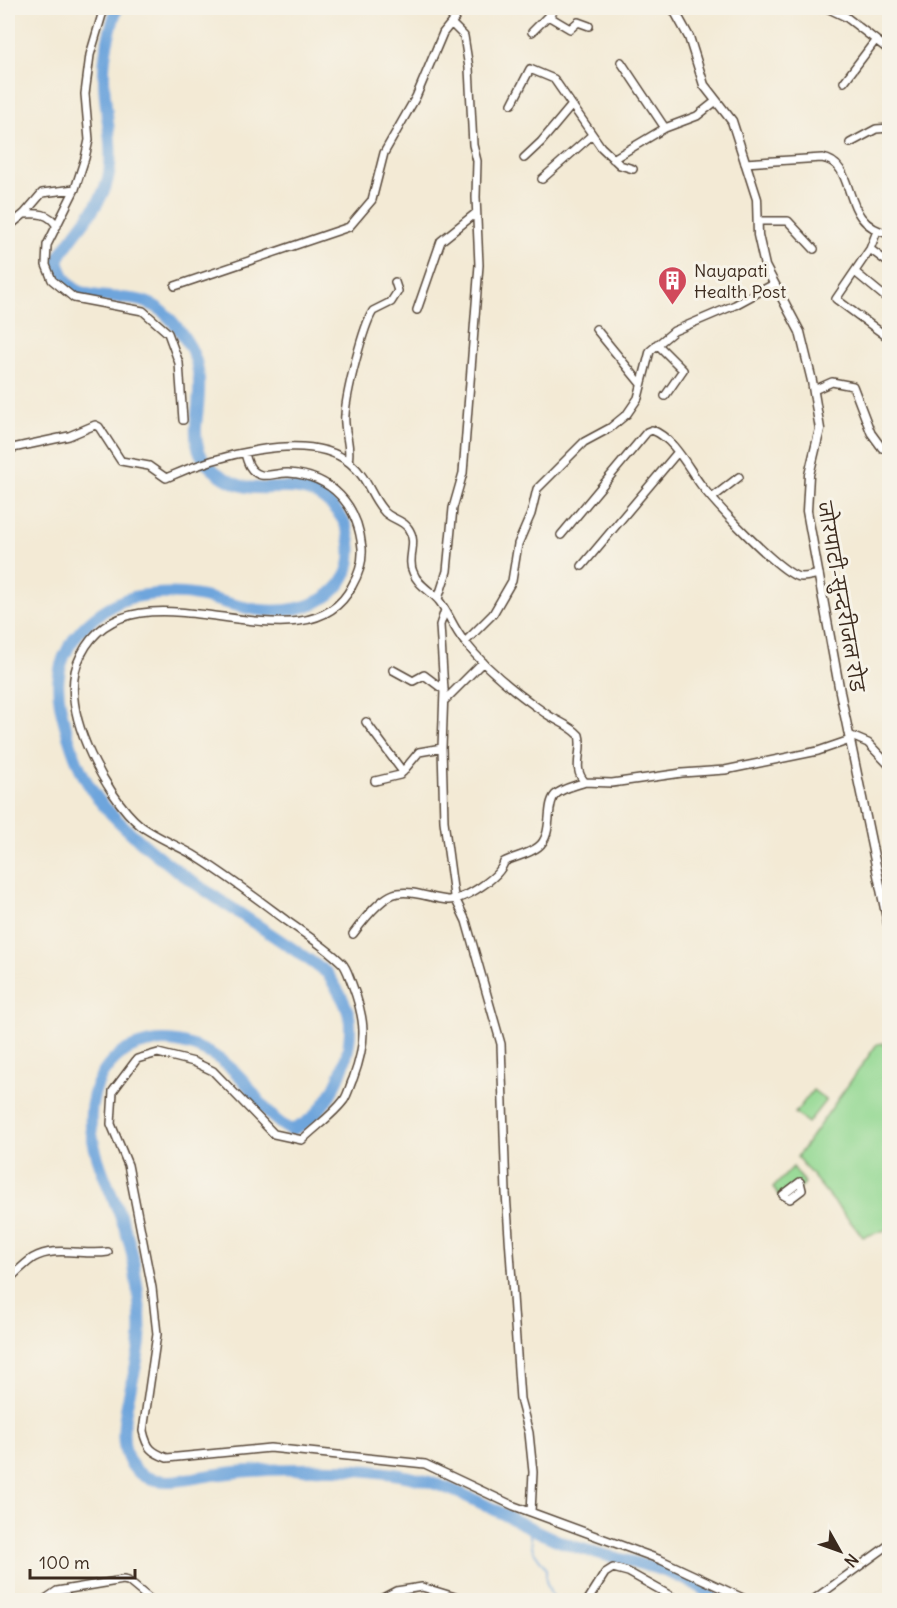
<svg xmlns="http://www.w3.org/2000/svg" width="897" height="1608" font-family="Delius,'Playpen Sans Deva',sans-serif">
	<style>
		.green { fill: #93d892; stroke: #678158; stroke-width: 1.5 }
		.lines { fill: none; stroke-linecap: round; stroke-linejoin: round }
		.stream { stroke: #6ea5dc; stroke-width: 2 }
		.river { stroke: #6ea5dc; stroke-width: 12 }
		.minor-casing { stroke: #574739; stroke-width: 10 }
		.major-casing { stroke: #574739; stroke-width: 11 }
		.minor { stroke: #fff; stroke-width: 7 }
		.major { stroke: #fff; stroke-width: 8 }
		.labels { text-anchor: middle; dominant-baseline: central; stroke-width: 6; stroke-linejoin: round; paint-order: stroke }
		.poi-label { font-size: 18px; fill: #3b2a1e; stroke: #f7f3e8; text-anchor: start }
		.street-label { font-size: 18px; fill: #3b2a1e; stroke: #f7f3e8 }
	</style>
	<rect width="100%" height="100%" fill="#f7f3e8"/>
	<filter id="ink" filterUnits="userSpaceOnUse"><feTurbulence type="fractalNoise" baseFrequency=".0167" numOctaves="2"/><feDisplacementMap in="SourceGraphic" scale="12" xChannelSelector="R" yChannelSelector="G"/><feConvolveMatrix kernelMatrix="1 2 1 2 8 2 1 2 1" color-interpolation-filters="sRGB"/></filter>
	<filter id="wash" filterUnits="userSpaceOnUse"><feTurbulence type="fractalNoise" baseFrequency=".008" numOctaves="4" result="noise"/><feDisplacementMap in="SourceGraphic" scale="24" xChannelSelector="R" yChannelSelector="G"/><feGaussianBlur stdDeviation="1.35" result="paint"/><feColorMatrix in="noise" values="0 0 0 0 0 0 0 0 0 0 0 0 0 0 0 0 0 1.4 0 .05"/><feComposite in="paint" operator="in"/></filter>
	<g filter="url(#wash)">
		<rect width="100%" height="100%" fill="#f3ead5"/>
		<path class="green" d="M884 1043 890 1071 889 1229 863 1237 797 1157 877 1044Z
			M813 1090 826 1100 808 1123 795 1113Z
			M793 1167 805 1183 790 1199 787 1196 782 1200 773 1188Z"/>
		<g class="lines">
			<path class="stream" d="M528 1526 533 1550 546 1568V1581L553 1600"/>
			<path class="river" d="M117 8C110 29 103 56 104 79 104 114 118 155 105 188 94 216 71 234 58 260 71 316 122 285 158 308 166 313 174 323 180 331 188 343 196 355 198 371 206 416 173 452 232 482 261 497 293 477 324 499 334 507 343 516 347 529 365 590 311 616 259 610 234 607 210 596 184 594 169 593 149 594 134 597 112 602 90 619 76 636 54 665 55 691 65 725 73 754 83 782 103 805 164 873 255 919 327 973 336 988 349 1005 350 1023 352 1061 328 1117 291 1130 270 1120 258 1098 243 1080 215 1049 171 1030 131 1048 120 1052 109 1064 103 1073 66 1135 123 1197 133 1259 137 1285 142 1314 140 1340 138 1377 108 1438 134 1468 142 1478 157 1481 169 1481 183 1481 198 1477 212 1475 242 1471 271 1469 301 1469 347 1468 400 1470 444 1487 486 1502 523 1527 564 1543 615 1562 674 1563 717 1600"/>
		</g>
	</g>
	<g filter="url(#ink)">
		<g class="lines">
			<defs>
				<path id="minor" d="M104 8 90 55 85 94 89 140 85 158 75 189 47 245 46 265 52 280 74 298 143 311 168 333 179 363 183 420
					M827 8 846 17 890 51
					M548 16 570 29 578 22 589 26
					M532 32 556 8
					M621 62 665 128
					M844 82 875 41
					M512 104 530 69 554 79 601 147 620 165 633 169
					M850 143 876 129 890 128
					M524 158 541 142 572 105
					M613 159 665 128 697 116 716 101
					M745 163 822 158C860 164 837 224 890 234
					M542 179 592 135
					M24 214C38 213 49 213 57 226
					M759 221H788L814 249
					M8 227 24 214 42 193 75 189
					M877 231 870 249 836 299 890 339
					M870 249 890 264
					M855 272 890 301
					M175 286 349 227 372 200 384 153 416 97 443 33 456 17 459 8
					M417 310 441 241 476 213
					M596 329 641 384
					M657 344 683 370 665 396
					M814 390 832 382 853 386 871 433 882 448
					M8 449 69 436 95 425 99 427 121 461 149 466 166 478C210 458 307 428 350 463 368 478 369 493 383 510 389 519 402 519 408 528 419 543 406 558 413 572 418 586 432 591 440 602 449 614 454 629 464 641 485 668 516 693 545 713 556 721 570 725 579 735 584 751 571 768 585 782L612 783 682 773 725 770 818 751 850 740
					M245 453C247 462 250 472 261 475 269 477 280 472 289 473 332 476 358 505 362 548 363 562 359 574 352 586 305 679 132 551 81 655 65 686 77 725 91 755 102 778 121 810 141 826 156 837 176 845 192 854 225 874 256 898 287 921 305 934 326 947 342 963 347 968 349 977 352 984 366 1021 367 1041 353 1079 350 1085 348 1094 344 1100 333 1115 315 1127 302 1140L274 1134 213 1071 194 1062 158 1053 137 1059 113 1091 111 1124 128 1165 152 1288 157 1334 143 1431C147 1448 151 1452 167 1458L270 1448 425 1464 514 1506 661 1560 747 1600
					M348 461C352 446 343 430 345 415 346 394 363 326 373 311L391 302 398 291 395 282
					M712 498 739 477
					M561 535 647 432 652 430C674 438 688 468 701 485 717 506 774 566 796 576 803 579 812 575 819 574
					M582 566 677 453
					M438 599 447 571 453 508 463 473 479 265 476 197 477 161 473 145 469 68 464 36 451 23
					M445 610 440 625 444 690 442 748 444 821 454 896 466 921 501 1044 506 1193 520 1399 529 1433 533 1472 531 1512
					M465 642 493 614 512 581 518 544 531 514 537 489 584 442 610 428 627 414 638 398 650 351 674 331 735 305 774 284
					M393 670 413 681 424 675 444 690
					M445 700 483 662
					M366 722 403 772
					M849 735 868 743 890 766
					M375 781 400 775 419 752 442 748
					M353 934C362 922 382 895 398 893 415 890 431 899 448 900 465 900 500 877 504 862 514 857 529 854 538 847 554 835 545 806 555 795 562 788 575 786 585 782
					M800 1182 802 1190 790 1199 783 1195Z
					M8 1280C16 1273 24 1264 33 1258 55 1245 83 1256 108 1252
					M44 1600 57 1591 123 1580 128 1581 151 1600
					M379 1600 396 1591 422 1587 465 1600
					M588 1600 605 1573 613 1568 628 1572 678 1600
					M813 1600 890 1544"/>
				<path id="major" d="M673 8 689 37 704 85 732 121 757 199 758 235 765 266 800 332 812 381 820 429 809 475 807 511 840 692 890 933"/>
			</defs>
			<use href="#minor" class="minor-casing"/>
			<use href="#major" class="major-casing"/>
			<use href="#minor" class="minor"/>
			<use href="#major" class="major"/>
		</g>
	</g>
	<defs>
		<symbol id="building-pin" viewBox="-11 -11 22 30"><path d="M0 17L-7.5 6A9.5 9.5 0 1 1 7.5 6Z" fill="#d1495b" stroke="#f7f3e8"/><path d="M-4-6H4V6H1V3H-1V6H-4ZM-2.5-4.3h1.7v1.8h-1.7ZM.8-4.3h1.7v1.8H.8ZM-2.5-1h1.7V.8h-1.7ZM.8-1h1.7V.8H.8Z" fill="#fff"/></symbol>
	</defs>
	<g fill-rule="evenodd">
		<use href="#building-pin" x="656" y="264" width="33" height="45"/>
	</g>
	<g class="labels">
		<g class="poi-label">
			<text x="694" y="270">Nayapati<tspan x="694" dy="21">Health Post</tspan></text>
		</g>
		<g class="street-label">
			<text transform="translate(841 597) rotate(80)">जोरपाटी-सुन्दरीजल रोड</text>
		</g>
	</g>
	<rect width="897" height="1608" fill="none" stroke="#f7f3e8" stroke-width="30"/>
	<g transform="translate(840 1551) rotate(130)" stroke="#f7f3e8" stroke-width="4.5" paint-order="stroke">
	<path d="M0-4.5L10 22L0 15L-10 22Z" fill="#3b2a1e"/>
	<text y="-9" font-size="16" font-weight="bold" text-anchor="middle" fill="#3b2a1e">N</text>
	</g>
	<path d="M30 1569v9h105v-9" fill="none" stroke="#3b2a1e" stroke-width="3"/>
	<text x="39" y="1569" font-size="18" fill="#3b2a1e" stroke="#f7f3e8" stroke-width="4.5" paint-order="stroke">100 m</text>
</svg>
